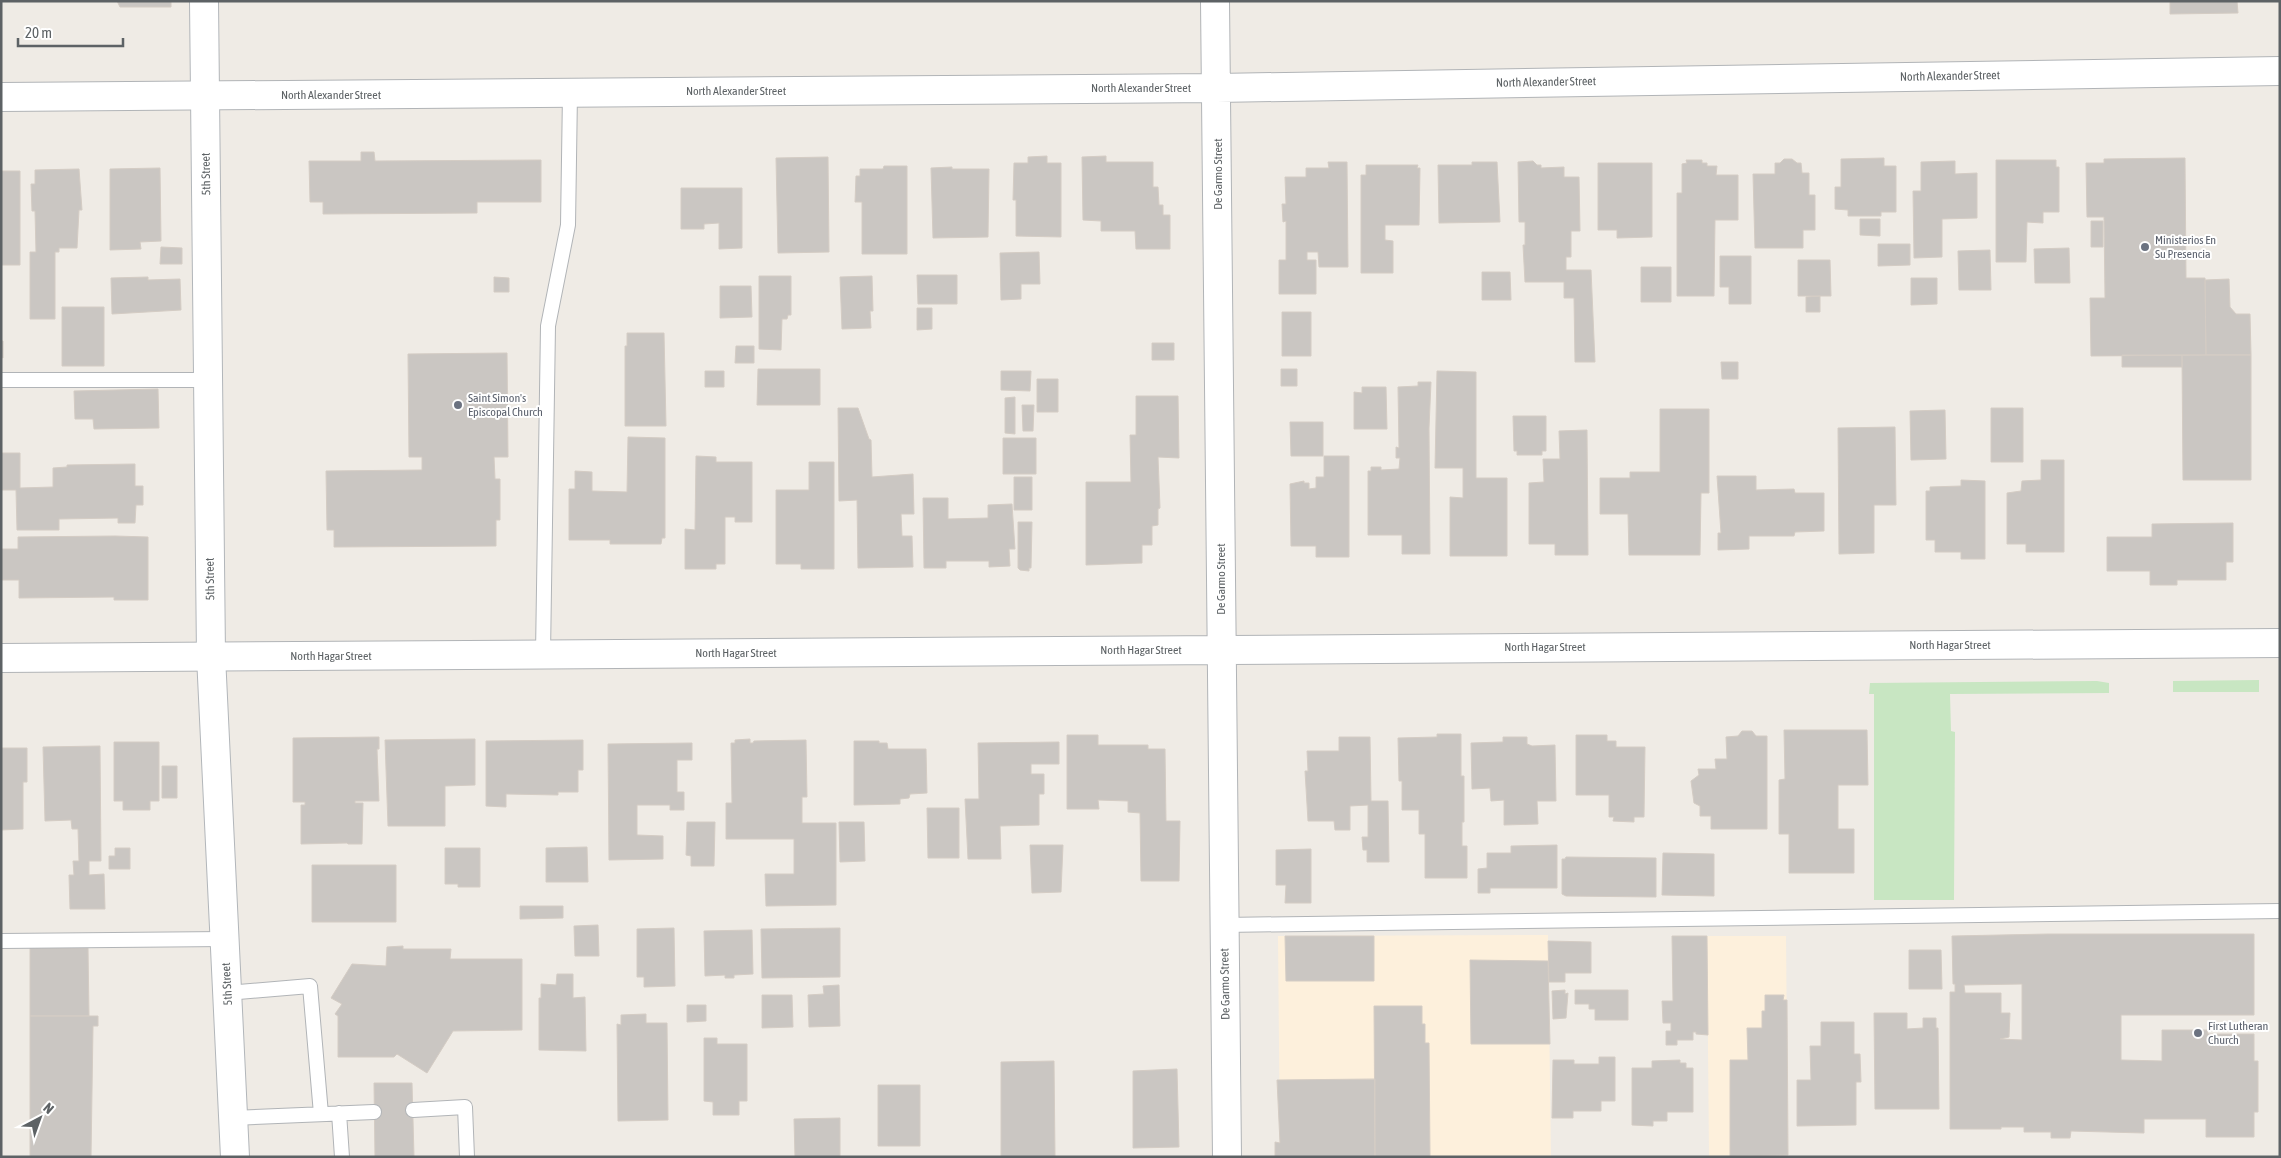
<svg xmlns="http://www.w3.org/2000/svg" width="2281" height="1158" font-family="'Asap Condensed',sans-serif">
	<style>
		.commercial { fill: #fdf0dc }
		.green { fill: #c8e6c2 }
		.building { fill: #cac6c2; stroke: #d4ccc4; fill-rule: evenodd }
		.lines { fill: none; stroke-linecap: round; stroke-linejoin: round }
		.lane-casing { stroke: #b1b4b7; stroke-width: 16 }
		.street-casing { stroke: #b1b4b7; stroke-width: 30 }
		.secondary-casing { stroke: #b2b6ba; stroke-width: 30 }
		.lane { stroke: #fff; stroke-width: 14 }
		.street { stroke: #fff; stroke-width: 28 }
		.secondary { stroke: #fff; stroke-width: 28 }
		.worship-dot { fill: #6b7280; stroke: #fff; stroke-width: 2 }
		.labels { text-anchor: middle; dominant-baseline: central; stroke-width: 4; stroke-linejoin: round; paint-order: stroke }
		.street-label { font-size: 12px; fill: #5d6265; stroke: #fff }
		.worship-label { font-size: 12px; fill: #5b616d; stroke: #fff; text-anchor: start }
	</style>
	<rect width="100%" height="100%" fill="#efebe5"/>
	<path class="commercial" d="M1548 935 1551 1157H1280L1278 936Z
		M1707 936H1786L1788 1155 1709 1156Z"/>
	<path class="green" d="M2259 680V692H2173V681Z
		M2097 681 2109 683V693L1950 694 1951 731 1955 732 1954 900H1874V694H1869L1870 683Z"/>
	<path class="building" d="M117 1H171V7H120Z
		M2170 1H2237L2238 13 2170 14Z
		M361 152H374L375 161 541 160V202H477V213L323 214V202H310L309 161H361Z
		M1047 156V163H1061V237L1016 236V200H1013L1014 163H1028V157Z
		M1106 156V162H1153V187H1158L1159 205H1163V215H1170V249H1136L1135 231H1101V221L1083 220 1082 157Z
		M828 157 829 252 778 253 776 158Z
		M1884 158V166H1896V212H1881V216H1848V210L1835 209V187H1841V159Z
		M2185 158 2186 278H2205L2206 355 2091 356 2090 298H2105L2104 217H2087L2086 163H2104V159Z
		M1784 159H1792L1797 163H1801L1802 173H1809V195H1815V230H1803V248H1755L1753 174H1775V163H1780Z
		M1686 160H1702V163H1707V166H1717L1716 175H1738V220H1715L1714 296H1677V193H1682V164L1687 163Z
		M1996 160H2056V167H2059V212H2043V223L2027 222 2026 262H1996Z
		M1533 161 1537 165H1541V168L1564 167V177H1579L1580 231H1571V257H1566V270H1591L1595 362H1575L1574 298H1564V282H1525L1523 245H1525V222H1519L1518 162Z
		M1955 161V174L1977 173V218L1942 219V257L1914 258 1913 191H1921V162Z
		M1328 162H1347L1348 267H1319L1318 252H1307V260H1316V294H1279V260H1286V221L1283 222 1282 204H1286L1285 177H1306V168H1329Z
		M1472 162H1497L1500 222 1439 223 1438 165H1472Z
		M1598 163H1652V237L1617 238V230H1598Z
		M1366 165H1418L1417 168H1420L1419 225H1385V240L1393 241V273H1361V175H1366Z
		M884 166H907V254H862V202H855L856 176H860V169H883Z
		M952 167V169H989L988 237 933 238 931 168Z
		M160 168 161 241 140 242 141 249 110 250V169Z
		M79 169 82 210H79L77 248H59V252H55V319H30V252H36L35 211H32L31 184H35V170Z
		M1 171H20V265H1Z
		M681 188H742V248L719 249V223L704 224V229H681Z
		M1860 219H1880V236L1860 235Z
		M2091 221H2103V247H2091Z
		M1878 244H1910V265L1878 266Z
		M161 247 182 248V264H160Z
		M2069 248 2070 283H2035L2034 249Z
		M1990 250 1991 290H1959L1958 251Z
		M1039 252 1040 284H1021V299L1001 300 1000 253Z
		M1720 256H1751V304H1729V287H1720Z
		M1798 260H1830L1831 296H1798Z
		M1641 267H1671V302H1641Z
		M1482 272H1510L1511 300H1482Z
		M917 275H957V304H918Z
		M759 276H791V315H788L787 319H782L781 350 759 349Z
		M872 276 873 311H870L871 328 842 329 840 277Z
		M148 277V280L180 279 181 310 112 314 111 278Z
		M494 277 509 278V292H494Z
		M1911 278H1937V304L1911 305Z
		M2229 279 2230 307 2236 314H2250L2251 355H2206L2205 280Z
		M720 286H751L752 317 720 318Z
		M1820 296V312H1806V297Z
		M62 307H104V366H62Z
		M917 308H932V329L917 330Z
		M1282 312H1311V356H1282Z
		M627 333H664L666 426H625V346H627Z
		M1 341H3V358L1 357Z
		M1152 343H1174V360H1152Z
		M736 346H754V363H735Z
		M507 353 508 457H494L495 479H500V520H496V546L334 547V530H327L326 471 422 470V457H409L408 354Z
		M2122 355H2182V367H2122Z
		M2182 355H2251V480H2183Z
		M1721 362H1738V379H1722Z
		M758 369H820V405H757Z
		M1281 369H1297V386H1281Z
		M705 371H724V387H705Z
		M1001 371H1031L1030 391 1001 390Z
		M1437 371 1476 372V478H1507V556H1450V497L1463 498V468H1435Z
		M1037 379H1058V412H1037Z
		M1418 382H1431L1429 428 1430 554H1402V535H1368V471H1371V467H1381V470L1399 469 1400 458H1396V447L1399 448 1398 387 1418 386Z
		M1362 387H1386L1387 429H1354V392L1362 393Z
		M158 389 159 428 94 429 93 419H75L74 391Z
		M1136 396H1178L1179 458 1158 457 1160 508 1158 509V525L1152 526V545H1142V563L1086 565V482H1131L1130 435H1136Z
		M1015 397V434L1005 433V398Z
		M1022 405H1034L1033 431H1023Z
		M838 408H858L869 439 871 440 872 477 913 474 914 514H901L902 536H912L913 567 858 568 857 500 839 501Z
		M1991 408H2023V462H1991Z
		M1660 409H1709V493H1701L1700 555H1629L1628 514H1600V478H1630V472H1660Z
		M1945 410 1946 459 1911 460 1910 411Z
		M1513 416H1546V451H1542V455H1517V451H1514Z
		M1290 422H1323V456H1291Z
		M1895 427 1896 505H1874V553L1839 554 1838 428Z
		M1587 430 1588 555H1555V544H1529V483L1544 482 1543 459H1560L1559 431Z
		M628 437 665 438V538H662L661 544H610V540H569V489H575V471L592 472V491L627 492Z
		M1003 438H1036V474H1003Z
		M1 453H20V488L53 487V468L67 467V465L135 464V486H143V505H136L135 523H118V518L59 519V530H17L16 490H1Z
		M696 456 716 457V462H752V522H735V517H725V564H716V569H685V529L695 530Z
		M1324 456H1349V557H1316V546H1291L1290 484 1304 481V483H1309V489L1316 488V477H1324Z
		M2041 460H2064V552H2026V544H2007V493L2021 491 2022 481 2041 480Z
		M809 462H834V569H801V564H776V490H809Z
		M1717 476H1756V490L1794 489 1795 493H1824V531L1795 532 1794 536H1749V549L1718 550V533H1721Z
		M1014 477H1032V510H1014Z
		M1961 480 1985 481V559H1961V552H1935V540H1926V491H1930V487L1961 486Z
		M923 498H948V519L988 518V505L1012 504 1015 549H1009L1010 566 989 567V561H946V568H924Z
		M1018 522H1032L1031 568H1029V571L1020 570 1018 568Z
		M2233 523V562H2226V580H2177V585H2150V571H2107V537H2152V524Z
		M115 536 148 537V600H114V597L19 598V580H1V549H18V537Z
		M1784 730H1867L1868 785H1838V829H1854V873H1789V834H1779V780L1785 779Z
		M1742 731H1752L1756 736H1767V829H1711V816H1700V806L1694 803 1691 781 1699 775 1698 769H1716L1715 759H1727L1726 737 1738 736Z
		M1437 734H1461V776H1464V822H1462V846H1467V878H1425V834H1419V810H1402V781H1399L1398 738 1437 737Z
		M1067 735H1098V745H1148V749H1165L1166 821H1180L1179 881H1141L1140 813 1128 812V801L1098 800 1099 809H1067Z
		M1576 735H1607V741H1616V747H1645L1644 817H1634V822L1613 821 1614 817H1609V795H1576Z
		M379 737V749H377L379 801H355V803H363L362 844H348L347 843 301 844V805H305V802H293V738Z
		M1339 737H1370L1371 801H1388L1389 862H1367V850H1363L1362 837H1368V805L1350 806V830H1335L1334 821H1308L1305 771H1308L1307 751H1339Z
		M1503 737H1527V744L1532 746 1555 745 1556 801H1537L1538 824 1504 825V800L1491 801 1490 788 1472 789 1471 743 1503 742Z
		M475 739V785L445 786V826H388L385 740Z
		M750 739V743H753L754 741 806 740 807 797H802V823H836V905L766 906 765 874H794V839H726V803H732L731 743H735V740Z
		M583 740V770H578V792H558V795L506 794V807L486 806V741Z
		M854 741H879V743H887L888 749H926L927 793 910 794 909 798 900 799V804L854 805Z
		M114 742H159V801H150V810H123V801H114Z
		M1059 742V764H1031V774H1044V794H1039V825L1000 826 1001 859H968L965 799H979L978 743Z
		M692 743V760H677V792H684V810H670V805H637V835L663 836V859L609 860 608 744Z
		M100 746 101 861H89V875L104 874 105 909H70L69 875H74L73 861H79L78 829H72L71 820 45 821 43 747Z
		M1 748H27V782H23V829L1 830Z
		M162 766H177V798H162Z
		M927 808H959V858H928Z
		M687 822H715L714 866H691V856L686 855Z
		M839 822H864L865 861 840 862Z
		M1030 845H1063L1061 892 1032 893Z
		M1557 845V888H1490V893H1478V869L1487 868V853H1511V846Z
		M587 847 588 882H546V848Z
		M115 848H130V869H109V856H115Z
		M445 848H480V887H458V884H445Z
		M1311 849V903H1285L1286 885H1276V850Z
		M1663 853 1714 854V896L1662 895Z
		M1566 857 1656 858V897L1566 896 1562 894V859H1565Z
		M312 865H396V922H312Z
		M520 906H563V918L520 919Z
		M598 925 599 956H575L574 926Z
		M674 928 675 986 644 987V977H637V929Z
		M840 928V977L762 978 761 929Z
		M752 930 753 974 734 975V978H725V975L705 976 704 931Z
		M2049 934H2254V1015H2121V1060L2162 1061V1030H2207L2208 1034H2254V1061H2258V1112H2254V1137H2206V1119H2144V1133L2071 1131 2070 1138H2051V1132H2024V1127H2001V1129H1950V992H1955V984H1953L1952 936ZM2022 984V1040L2000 1039 2009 1037 2010 1013H2001V993H1965L1964 985Z
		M1285 936H1374V981H1286Z
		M1672 936H1707L1708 1035 1696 1034V1032H1693V1040H1677V1045H1666V1031H1671V1023H1663L1662 1001H1673Z
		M1548 941 1591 942V973H1565V982H1549Z
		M403 946V949H451L450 959H522V1030L453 1031 427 1073 397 1054 394 1057H338V1016L335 1014 342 1004 331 998 352 964 386 966 387 947Z
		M30 948H88L89 1016H30Z
		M1909 950H1941L1942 989H1909Z
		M1470 960 1548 961 1550 1044H1471Z
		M557 974H573V998L585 997 586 1051 539 1050V998H541V984L556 985Z
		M839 985 840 1026 809 1027 808 995 824 994 823 986Z
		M1565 990V994L1568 993 1566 1018 1553 1019 1552 991Z
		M1575 990H1628V1020H1595V1009H1589V1004H1575Z
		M762 995H792L793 1027 762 1028Z
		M1765 995H1784L1783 1000H1787L1788 1155 1730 1156V1060H1748L1747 1028H1762V1011H1765Z
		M687 1005H706V1021L687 1022Z
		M1374 1006H1422V1024H1425V1043H1429L1430 1157H1375Z
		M1874 1013H1907V1029L1923 1028V1018H1936V1028H1938L1939 1109H1875Z
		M646 1014V1023H667L668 1120 618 1121 617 1024 621 1025V1015Z
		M30 1016H98V1026H93L91 1157H30Z
		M1821 1022H1854V1054H1860L1861 1082H1856V1125L1797 1126V1080H1811L1810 1046H1821Z
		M704 1038H717V1044H747V1101H739V1115H713V1102L704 1101Z
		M1599 1057H1615V1101H1601V1111H1573V1118H1552L1553 1060H1574V1064H1599Z
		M1680 1060V1063H1686V1068H1693V1112H1667V1121H1653V1126L1632 1125V1068H1652V1061Z
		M1054 1061 1055 1157H1001V1062Z
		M1177 1069 1179 1147 1133 1148V1071Z
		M1375 1079V1157H1275V1142L1280 1143 1277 1080Z
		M374 1083H412L414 1157H375Z
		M878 1085H920V1146H878Z
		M840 1118V1157H795L794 1119Z"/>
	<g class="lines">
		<defs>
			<path id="lane" d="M1 380H208
				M543 654 548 326 568 225 570 93
				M1224 925 2280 911
				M1 941 225 939
				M227 993 310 986 321 1114
				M413 1110 465 1107 467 1157
				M339 1113 342 1157
				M233 1118 374 1112"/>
			<path id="street" d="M1215 1 1227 1157
				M1 97 1217 88 2280 71
				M1 658 2280 643"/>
			<path id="secondary" d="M204 1 211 656 235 1157"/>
		</defs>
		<use href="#lane" class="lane-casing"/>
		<use href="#street" class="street-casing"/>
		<use href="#secondary" class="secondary-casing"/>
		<use href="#lane" class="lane"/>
		<use href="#street" class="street"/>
		<use href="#secondary" class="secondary"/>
	</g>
	<g class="worship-dot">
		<circle cx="2145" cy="247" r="5"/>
		<circle cx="458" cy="405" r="5"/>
		<circle cx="2198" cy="1033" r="5"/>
	</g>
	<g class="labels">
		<g class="street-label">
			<text transform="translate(1950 76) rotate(-1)">North Alexander Street</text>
			<text transform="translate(1546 82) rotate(-1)">North Alexander Street</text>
			<text x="1141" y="88">North Alexander Street</text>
			<text x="736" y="91">North Alexander Street</text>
			<text x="331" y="95">North Alexander Street</text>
			<text transform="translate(206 174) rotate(-91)">5th Street</text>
			<text transform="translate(1218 174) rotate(-90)">De Garmo Street</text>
			<text transform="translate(210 579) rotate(-91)">5th Street</text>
			<text transform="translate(1221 579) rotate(-90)">De Garmo Street</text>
			<text x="1950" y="645">North Hagar Street</text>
			<text x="1545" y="647">North Hagar Street</text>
			<text x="1141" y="650">North Hagar Street</text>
			<text x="736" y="653">North Hagar Street</text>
			<text x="331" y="656">North Hagar Street</text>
			<text transform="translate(227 984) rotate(-93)">5th Street</text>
			<text transform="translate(1225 984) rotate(-91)">De Garmo Street</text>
		</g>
		<g class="worship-label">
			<text x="2155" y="240">Ministerios En<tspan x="2155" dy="14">Su Presencia</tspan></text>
			<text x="468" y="398">Saint Simon's<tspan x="468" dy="14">Episcopal Church</tspan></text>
			<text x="2208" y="1026">First Lutheran<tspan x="2208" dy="14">Church</tspan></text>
		</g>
	</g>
	<rect width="2281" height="1158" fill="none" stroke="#5d6265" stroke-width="5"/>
	<g transform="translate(40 1118) rotate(41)" stroke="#ffffff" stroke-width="4" paint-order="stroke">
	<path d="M0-4L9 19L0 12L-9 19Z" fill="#5d6265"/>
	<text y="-8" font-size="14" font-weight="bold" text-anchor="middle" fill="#5d6265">N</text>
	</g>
	<path d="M18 38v8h105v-8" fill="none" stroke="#5d6265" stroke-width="2.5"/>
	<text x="25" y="38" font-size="15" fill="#5d6265" stroke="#ffffff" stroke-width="4" paint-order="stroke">20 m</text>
</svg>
